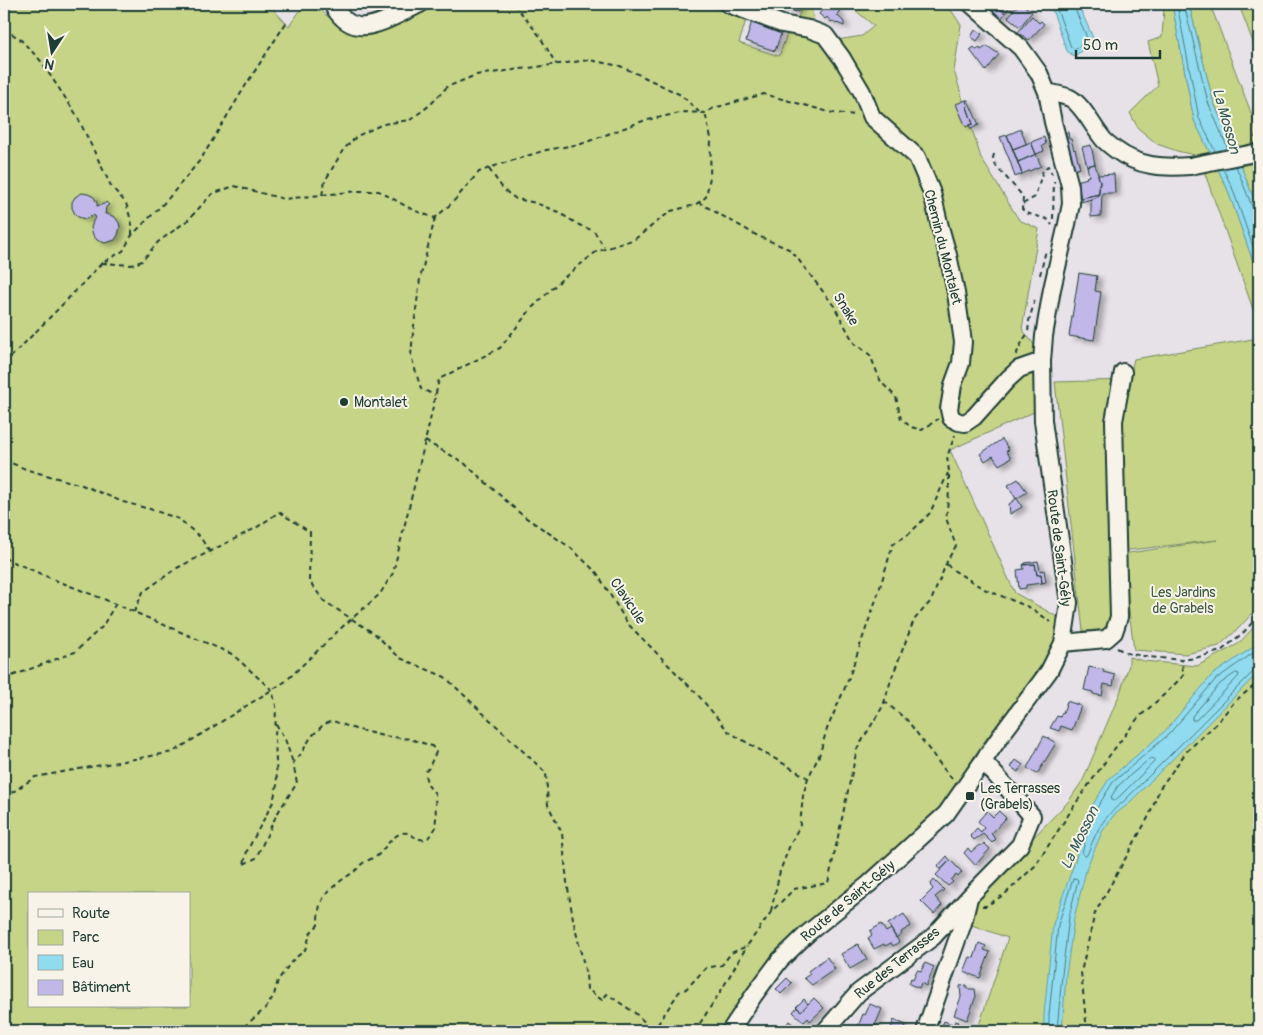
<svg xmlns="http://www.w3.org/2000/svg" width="1263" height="1035" font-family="Pangolin,sans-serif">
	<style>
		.green { fill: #c6d487; stroke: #72885e; fill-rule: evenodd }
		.water { fill: #90dbf0; stroke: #639ca5 }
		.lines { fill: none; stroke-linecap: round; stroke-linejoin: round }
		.shore { stroke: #4c7c7f; stroke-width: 1 }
		.building { fill: #c1b7e9; stroke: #1f3d34; filter: url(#shadow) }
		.minor-casing { stroke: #1f3d34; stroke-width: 20 }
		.path { stroke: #1f3d34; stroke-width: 2; stroke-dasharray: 5 4; stroke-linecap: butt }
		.minor { stroke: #f7f3e8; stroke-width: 16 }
		.minor-bridge-casing { stroke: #1f3d34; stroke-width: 20; stroke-linecap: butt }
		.minor-bridge { stroke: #f7f3e8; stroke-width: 16 }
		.poi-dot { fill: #1f3d34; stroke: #f7f3e8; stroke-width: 2 }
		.labels { text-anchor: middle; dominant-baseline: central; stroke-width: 4; stroke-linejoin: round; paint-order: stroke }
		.street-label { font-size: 14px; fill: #1f3d34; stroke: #f7f3e8 }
		.poi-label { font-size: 14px; fill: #1f3d34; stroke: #f7f3e8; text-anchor: start }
		.park-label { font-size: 14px; fill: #405b45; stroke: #f7f3e8 }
		.water-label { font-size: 15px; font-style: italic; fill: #365d5a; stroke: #f7f3e8 }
	</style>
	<defs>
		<filter id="shadow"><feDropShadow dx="5" dy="3" stdDeviation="2.5" flood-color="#0004"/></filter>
	</defs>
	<rect width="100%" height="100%" fill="#e7e1e8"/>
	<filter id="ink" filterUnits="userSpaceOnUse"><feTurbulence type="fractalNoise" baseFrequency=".02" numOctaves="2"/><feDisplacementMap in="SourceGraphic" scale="10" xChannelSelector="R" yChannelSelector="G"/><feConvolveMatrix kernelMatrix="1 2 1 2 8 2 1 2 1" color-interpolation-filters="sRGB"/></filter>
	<g filter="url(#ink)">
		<path class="green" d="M4 4H268L289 26 305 4H315L326 15 352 34 371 35 437 4H703L746 20 739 43 779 56 787 34 793 35 802 4H813L811 8 819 41 825 42 862 36 874 26 848 4H947L961 25 954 71 981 158 1019 220 1039 229 1022 329 1035 346 1034 412 950 450 1015 593 1056 616 1061 622 1054 652 980 747 943 807 775 954 723 1031H4ZM29 894H189V1006H29Z
			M1161 4H1172L1194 120 1211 154 1198 156 1177 151 1157 144 1138 128 1130 113 1146 97 1158 86 1148 42 1162 37 1164 8Z
			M1189 4H1210L1253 118 1259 147 1235 151 1213 101Z
			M1238 4H1259V58L1242 13Z
			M1259 162V212L1241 166Z
			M1216 165 1227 188 1259 278V326L1203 168Z
			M1259 338V606L1238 629 1219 646 1186 654 1134 650 1122 554 1217 540 1113 552 1115 618 1109 629 1083 631 1055 382 1129 380 1134 359Z
			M1259 622V643L1220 671 1259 679V1031H977L1008 938 969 924 979 893 1068 802 1083 780 1120 693 1129 665V657L1144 661 1197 666 1238 644Z"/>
		<path class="water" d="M1050 4H1078L1094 40 1090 46 1074 56 1067 51Z
			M1172 4H1189L1213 101 1241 166 1259 212V278L1227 188 1194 120Z
			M1259 643V672L1126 806 1114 815 1102 832 1087 867 1074 918 1066 975 1062 1031H1044V1015L1053 924 1076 858 1087 814 1109 779 1165 731 1212 675Z"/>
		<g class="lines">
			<path class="shore" d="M1055 4 1071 47 1074 49 1087 43 1088 40 1074 7V4
				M1177 4 1199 118 1215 151
				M1184 4 1208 102 1228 149
				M1236 166 1253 209 1255 211 1259 212
				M1223 169 1232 187 1259 264
				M1259 649 1216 679 1169 734 1113 782 1092 816 1082 853 1083 855 1085 856 1087 855C1097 831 1101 819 1123 802L1254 671 1259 669
				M1236 673 1239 674 1238 677 1196 720H1192V716L1220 684Z
				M1151 758 1154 759V762L1119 797 1114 801 1112 800 1111 797 1118 786Z
				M1049 1031V1015L1058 925 1073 879 1076 878 1078 880 1069 917 1062 974 1057 1031"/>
		</g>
		<path class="building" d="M773 4H799L798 12 787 10V8L781 6 780 5 776 7Z
			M827 4 832 7 833 6 840 12 837 15 844 22V26L837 23 836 24 832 21 831 22 827 17 825 19 819 14Z
			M984 4H994L1005 13 1001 19Z
			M994 4H1011L1005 13Z
			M1019 4H1022L1032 12 1020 27 1008 17Z
			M1032 16 1039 23 1041 21 1044 24 1029 40 1018 32Z
			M752 21 782 31 775 51 746 41Z
			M975 30 982 34 977 41 971 37Z
			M987 46 999 54 986 71 970 50 974 47 976 50 980 48 981 50Z
			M966 100H968L979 125 971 129 969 125 973 124 967 107 968 106Z
			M966 100 968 106 967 107 973 124 966 127 956 104Z
			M1021 129 1026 144 1013 149 1007 135Z
			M1068 132 1069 139H1071L1074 150 1075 149 1080 168 1074 170 1065 133Z
			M1007 135 1022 174 1015 177 1010 161 1000 137Z
			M1044 137 1046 144 1042 146 1044 151 1036 154 1031 142Z
			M1031 142 1036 154 1018 162 1013 149Z
			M1091 145 1095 164 1087 166 1082 147Z
			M1036 154 1041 166 1022 174 1018 162Z
			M1095 164 1100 182 1099 194 1081 198 1077 181 1087 178 1086 177 1089 176 1087 166Z
			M1114 174 1115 193H1102L1101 216 1091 217V199L1098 197 1100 182 1098 175Z
			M82 193 88 194 94 197 97 203V206L104 204 106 202 109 205 106 207 105 214H107L115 217 119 223 120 227 118 235 115 240 105 243 97 240 93 235 91 228 93 221 96 217 93 215 90 217 85 219 78 217 75 214 72 208V202L75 197Z
			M1099 194 1098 197 1081 202 1082 198Z
			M1079 273 1097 276 1095 291 1101 292 1094 340 1069 336Z
			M1002 439 1009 450 1006 451 1011 458 999 465 993 456 985 461 980 454Z
			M1018 479 1027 492 1016 499 1008 485Z
			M1017 498 1022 507 1010 514 1009 504Z
			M1038 561 1040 571 1044 570 1046 582 1042 583 1041 574 1037 575 1035 564 1023 565 1025 563Z
			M1035 564 1037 575 1041 574 1042 583 1026 585V588L1019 589 1017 570 1024 569 1023 565Z
			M1089 667 1104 670 1103 672 1115 675 1113 686 1104 684 1102 696 1093 694V692L1084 690Z
			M1067 701 1081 706 1072 730 1061 726 1059 731 1050 728 1057 716 1060 717 1062 712 1063 713Z
			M1044 736 1056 743 1037 774 1027 768Z
			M1016 760 1023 765 1018 772 1011 767Z
			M987 811 993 817 999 811 1006 818 991 834 996 839 992 843 981 832 984 828 978 821Z
			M977 828 983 834 974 840 970 836Z
			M984 843 990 849 975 865 964 853 968 848 971 852 979 845 981 846Z
			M947 856 950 860 941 870 937 867Z
			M950 860 962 872 958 877 956 875 951 880 953 882 948 886 936 875Z
			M934 880 944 890 935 897 942 905 934 914 921 901 933 889 930 885Z
			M904 914 911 926 901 932 902 934 896 938 888 924Z
			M881 924 886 932 891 929 899 942 893 946 891 943 885 946 884 944 874 949 868 938 872 935 870 931Z
			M979 943 986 946 984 950 990 952 980 978 964 972 970 957 974 958Z
			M858 944 867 959 850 969 841 954Z
			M827 957 835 969 812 985 804 978 810 974 808 971Z
			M925 963 934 967 926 986 921 983 919 988 909 984 911 978 913 979 917 970 921 971Z
			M787 978 792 983 781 994 776 989Z
			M967 985V989H975L976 996 967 1020 954 1015 961 997 960 986Z
			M814 998 824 1008 810 1021 808 1018 804 1022 793 1012 797 1007 801 1011Z
			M804 999 808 1004 801 1011 796 1007Z
			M870 1004 882 1009 873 1030 872 1031H862L857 1029 863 1014 865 1015Z
			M894 1020 906 1025 903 1031H890Z
			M789 1021 799 1029 798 1031H782Z
			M944 1021 954 1025 955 1021 959 1022 956 1029 948 1026 946 1030 941 1028Z"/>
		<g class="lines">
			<defs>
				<path id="minor" d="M332 4C337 13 346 24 358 26 375 29 405 11 420 4
					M728 4 782 24 809 29 825 35 842 58 862 92 872 117 917 157 932 193 940 227 948 255 956 293 963 342 961 363 953 385 949 409 951 418 959 422 965 423 974 417 1008 379 1019 369 1042 361
					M1047 92C1055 94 1063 95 1070 98 1083 105 1094 129 1104 140 1108 144 1112 147 1116 150 1139 167 1163 168 1190 166
					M1063 643 1106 639 1114 632 1119 617 1114 421 1123 372
					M730 1031 754 995 780 960 808 933 869 884 946 814 1002 734 1049 671 1063 643 1069 603 1043 421 1042 361 1044 336 1052 289 1067 224 1071 204 1070 186 1053 122 1047 92 1039 73 1021 48 971 4
					M825 1031 859 992 933 937 970 896 1020 845 1032 816 983 761
					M925 1031 963 923 969 898"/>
			</defs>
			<use href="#minor" class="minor-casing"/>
			<path class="path" d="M514 4 539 35 556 64
				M1253 4 1259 8
				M4 29 20 39 40 60 76 114 111 186 126 203 132 224V235
				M1255 138 1259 126
				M994 154 993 158 996 166 1020 193 1023 198 1022 209 1026 213 1047 219 1052 225
				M489 169 504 190 516 199 536 203 558 212 579 225 594 231 604 247
				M322 195 325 181 343 150 357 136 383 124 410 120 430 105 447 87 476 75 589 60 620 66 644 77 681 95 699 112
				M698 202 758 236 791 250 834 306 854 343 870 355 881 382 896 397 901 419 911 427 922 430 938 419
				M1023 204 1035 197 1043 170 1048 166 1052 174
				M435 218 420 279 413 333 411 356 421 389 435 395
				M1053 219 1054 181
				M102 263 132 265 142 261 158 242 188 220 212 194 234 186 284 199 359 191H379L413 210 435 218 452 203 479 172 495 166 546 150 581 144 643 121 684 112 705 113 714 108 764 94 833 113 857 115
				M1040 275 1046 250
				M1016 355 1023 340 1028 333 1029 321 1035 299
				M4 364 61 306 102 263 123 251 132 235 167 200 201 159 249 80 286 23
				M425 441 463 462 522 515 571 548 597 573 628 624 698 695 729 732 808 778
				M4 460 28 470 82 485 123 502 150 509 179 519 200 537 212 555
				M4 558 55 580 106 600 232 654 272 690 276 706 275 738 277 785 273 802 247 851 244 864
				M947 564 950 568 984 589 1031 608 1051 622
				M134 612 143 592 177 568 256 528 279 512 310 532 309 581 324 601 375 634 400 658 445 677 546 773 548 805 562 833 567 882 573 919 586 974 587 989 602 1000 607 994 635 1013 653 1030
				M1117 648 1127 653 1149 657 1182 660 1195 658 1221 651 1244 632 1259 615
				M4 679 75 652 102 627 115 605
				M884 701 907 720 943 768 953 780
				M276 724 285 739 293 763
				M4 798 35 777 173 752 286 681 340 629 380 594 393 573 429 425 439 379 500 348 531 309 561 280 596 252 635 239 671 211 695 205 706 197 710 177 711 138 705 113
				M982 906H986L1005 894 1035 866 1078 800 1112 752 1138 718 1167 692 1183 676 1182 660
				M771 911 780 871 790 845 800 825 803 796 808 778 819 756 827 729 847 683 878 594 893 544 909 534 930 513 948 473
				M236 1031 240 1030 266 1008 274 995 278 980 292 961 305 950 311 932 318 925C318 920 318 915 319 910 322 891 341 881 355 871 358 869 360 865 363 863 367 860 372 859 377 856 385 849 390 837 402 833 410 831 413 838 420 839 423 840 425 839 428 838L435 829 436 818 435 793C427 786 425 781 426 771L430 767C431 761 434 757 436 752L432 746 410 739 383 736 355 729 333 721 324 724 311 737 301 754 293 763 297 783 277 814 256 858 244 864
				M651 1031 656 1027 679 992 686 989 706 968 722 965 731 953 747 946 771 912 794 889 828 883 857 749 883 706 892 677 914 620 931 601 948 559 956 546 946 518 949 492V471L947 457 955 435
				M695 1031 722 989 747 946
				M1087 1031 1081 972 1095 913 1149 816 1160 788 1187 751 1216 724 1235 701 1259 682"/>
			<use href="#minor" class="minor"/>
			<defs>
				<path id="minor-bridge" d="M1190 166 1259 152"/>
			</defs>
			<use href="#minor-bridge" class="minor-bridge-casing"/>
			<use href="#minor-bridge" class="minor-bridge"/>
		</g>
	</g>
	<g class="poi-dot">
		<circle cx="344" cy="402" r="5"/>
		<rect x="965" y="791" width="10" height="10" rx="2.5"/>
	</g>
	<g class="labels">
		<g class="street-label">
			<text transform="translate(943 247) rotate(76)">Chemin du Montalet</text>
			<text transform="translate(846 309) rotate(59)">Snake</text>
			<text transform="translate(1059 548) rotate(83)">Route de Saint-Gély</text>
			<text transform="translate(628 601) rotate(56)">Clavicule</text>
			<text transform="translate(848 901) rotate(-40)">Route de Saint-Gély</text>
			<text transform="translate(897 963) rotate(-39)">Rue des Terrasses</text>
		</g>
		<g class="poi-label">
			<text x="354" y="402">Montalet</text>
			<text x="980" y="788">Les Terrasses<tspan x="980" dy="16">(Grabels)</tspan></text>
		</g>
		<g class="park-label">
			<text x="1183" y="592">Les Jardins<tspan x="1183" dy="16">de Grabels</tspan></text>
		</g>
		<g class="water-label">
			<text transform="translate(1226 121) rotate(74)">La Mosson</text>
			<text transform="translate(1080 838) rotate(-64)">La Mosson</text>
		</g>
	</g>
	<rect width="1263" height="1035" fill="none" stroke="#f7f3e8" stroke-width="20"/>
	<rect x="10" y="10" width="1243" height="1015" fill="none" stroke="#1f3d34" stroke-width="2" filter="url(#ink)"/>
	<rect x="28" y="892" width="162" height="115" fill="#f7f3e8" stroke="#a1aaa0"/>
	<rect x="38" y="909" width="25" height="8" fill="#f7f3e8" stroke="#a1aaa0"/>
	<text x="72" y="918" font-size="15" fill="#1f3d34">Route</text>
	<rect x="38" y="930" width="25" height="15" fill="#c6d487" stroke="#a1aaa0"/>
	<text x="72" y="942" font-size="15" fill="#1f3d34">Parc</text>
	<rect x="38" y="955" width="25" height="15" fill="#90dbf0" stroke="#a1aaa0"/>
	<text x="72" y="968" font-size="15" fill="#1f3d34">Eau</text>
	<rect x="38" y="980" width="25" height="15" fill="#c1b7e9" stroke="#a1aaa0"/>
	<text x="72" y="992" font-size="15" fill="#1f3d34">Bâtiment</text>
	<g transform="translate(52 52) rotate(192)" stroke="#f7f3e8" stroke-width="4" paint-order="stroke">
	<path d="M0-4L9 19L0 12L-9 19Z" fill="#1f3d34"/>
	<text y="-8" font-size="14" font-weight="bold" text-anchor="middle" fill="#1f3d34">N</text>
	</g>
	<path d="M1076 50v8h84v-8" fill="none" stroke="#1f3d34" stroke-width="2.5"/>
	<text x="1083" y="50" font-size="15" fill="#1f3d34" stroke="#f7f3e8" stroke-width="4" paint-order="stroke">50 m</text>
</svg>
